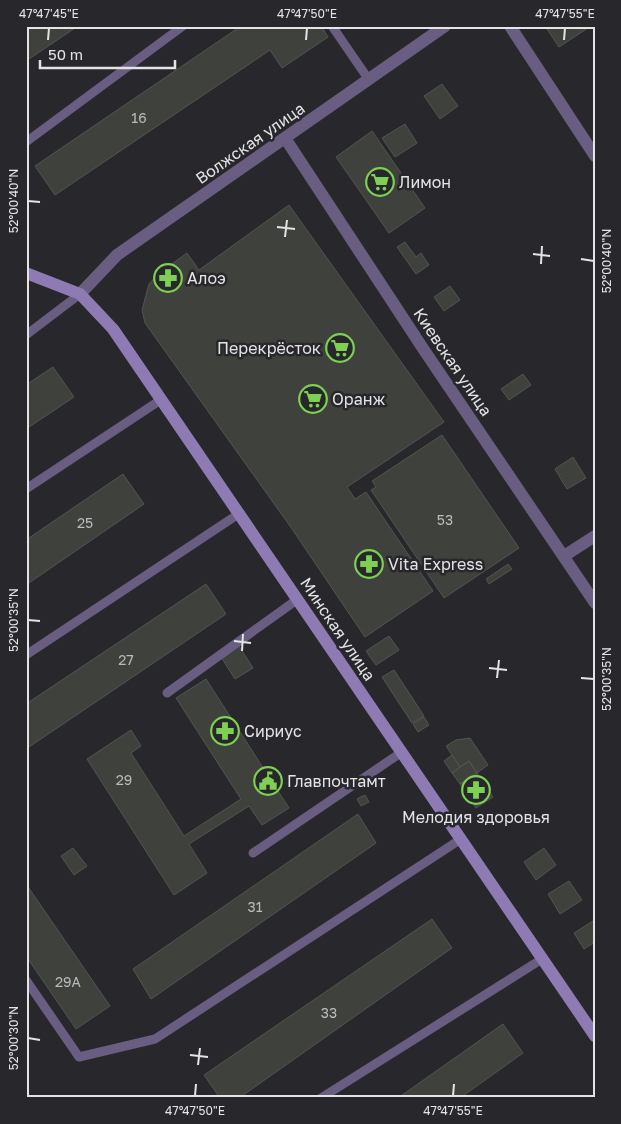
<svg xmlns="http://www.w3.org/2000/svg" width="621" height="1124" font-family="'Golos Text',sans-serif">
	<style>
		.building { fill: #3f413d; stroke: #525551 }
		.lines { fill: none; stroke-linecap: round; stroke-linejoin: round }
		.service { stroke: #695d81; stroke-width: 9 }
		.minor { stroke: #695d81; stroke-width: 12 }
		.tertiary { stroke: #695d81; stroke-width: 12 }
		.secondary { stroke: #8e7bb4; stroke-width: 12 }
		.ticks { fill: none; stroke: #e4e3e6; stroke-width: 2 }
		.labels { text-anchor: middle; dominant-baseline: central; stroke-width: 5; stroke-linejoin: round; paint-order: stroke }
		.number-label { font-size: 14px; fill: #bbbabc }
		.street-label { font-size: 16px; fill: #e4e3e6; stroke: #28272b }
		.poi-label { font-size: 16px; fill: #e4e3e6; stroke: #28272b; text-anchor: start }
		.neatline { fill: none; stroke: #e4e3e6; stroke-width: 2 }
		.ticks-label { font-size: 12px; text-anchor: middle; fill: #e4e3e6 }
	</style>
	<rect width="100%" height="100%" fill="#28272b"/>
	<path class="building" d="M26 26H78L26 61Z
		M241 26H321L328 37 282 68 270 50 55 195 35 166Z
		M545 26H591L559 47Z
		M442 84 458 106 440 119 424 96Z
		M405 124 417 143 395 157 382 138Z
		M372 131 425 208 389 233 336 157Z
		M289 205 444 422 347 487 355 499 366 492 433 591 365 637 290 526 145 323 142 310 149 284 158 274 187 253 199 270Z
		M405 242 416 257 421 253 429 265 416 274 397 247Z
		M450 286 460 300 444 311 434 297Z
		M53 367 74 397 26 429V385Z
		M523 374 531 385 509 400 501 389Z
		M442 435 519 548 444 598 371 490 376 487 372 481Z
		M573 457 586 478 567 489 555 469Z
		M123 474 144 504 26 585V540Z
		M508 564 512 569 489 584 486 579Z
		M206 584 226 614 26 749V704Z
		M389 636 399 650 376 665 366 651Z
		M239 646 253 668 235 679 221 657Z
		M394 670 424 716 412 723 382 677Z
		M206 679 289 808 262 825 249 806 189 844 207 873 174 895 87 759 131 730 141 746 131 753 184 836 241 799 176 698Z
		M424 717 429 725 418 732 413 724Z
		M470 738 488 765 477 773 469 761 460 767 446 746 456 740Z
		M452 755 460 767 452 773 444 761Z
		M469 761 477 773 460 784 452 773Z
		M477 773 493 797 476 808 460 784Z
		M365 795 369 802 361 806 357 799Z
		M358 814 376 843 151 999 133 969Z
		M73 848 87 866 74 875 61 856Z
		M544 848 556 865 536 880 524 862Z
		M569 881 582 900 560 914 548 894Z
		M26 884 110 1006 76 1029 26 956Z
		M432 919 452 948 239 1098H220L204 1075Z
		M593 921 595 924V942L584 949 574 933Z
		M503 1024 523 1053 460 1098H398Z"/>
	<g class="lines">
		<path class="service" d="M332 26 369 80
			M26 142 183 26
			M26 335 80 294
			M26 489 162 399
			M26 655 240 513
			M167 693 298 599
			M253 853 402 752
			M26 980 79 1057 155 1039 461 839
			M321 1098 542 959"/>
		<path class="minor" d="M510 26 595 156
			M285 138 424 350 595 603
			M564 556 595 536"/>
		<path class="tertiary" d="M80 294 117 255 445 26"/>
		<path class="secondary" d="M26 273 80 294 113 329 595 1036"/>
	</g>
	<path class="ticks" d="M48 40 49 28M306 40 307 28M564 40 565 28M28 201 40 202M277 227 295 229M285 237 287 220M533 254 550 256M581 259 594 261M541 264 542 246M28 620 40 621M234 641 251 643M242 651 243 634M489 668 507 670M497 678 499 660M581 678 594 679M28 1038 40 1040M190 1055 208 1057M198 1065 200 1048M195 1096 196 1084M453 1096 454 1084"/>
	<defs>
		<symbol id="supermarket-ring" viewBox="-11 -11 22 22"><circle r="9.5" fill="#28272b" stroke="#7ed053" stroke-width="1.5"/><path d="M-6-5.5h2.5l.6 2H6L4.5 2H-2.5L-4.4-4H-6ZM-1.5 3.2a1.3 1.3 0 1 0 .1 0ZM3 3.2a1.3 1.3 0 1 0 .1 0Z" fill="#7ed053"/></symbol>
		<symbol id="pharmacy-ring" viewBox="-11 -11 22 22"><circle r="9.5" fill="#28272b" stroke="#7ed053" stroke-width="1.5"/><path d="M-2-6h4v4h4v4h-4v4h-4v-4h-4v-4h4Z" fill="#7ed053"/></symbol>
		<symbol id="civic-ring" viewBox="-11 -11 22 22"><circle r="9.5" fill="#28272b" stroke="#7ed053" stroke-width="1.5"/><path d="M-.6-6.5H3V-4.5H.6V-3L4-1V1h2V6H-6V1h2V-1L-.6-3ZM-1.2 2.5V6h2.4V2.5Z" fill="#7ed053"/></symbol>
	</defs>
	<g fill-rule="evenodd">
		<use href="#supermarket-ring" x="364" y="166" width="32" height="32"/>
		<use href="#pharmacy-ring" x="152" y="262" width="32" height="32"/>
		<use href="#supermarket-ring" x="324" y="332" width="32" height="32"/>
		<use href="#supermarket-ring" x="297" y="383" width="32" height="32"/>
		<use href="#pharmacy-ring" x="353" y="548" width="32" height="32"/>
		<use href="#pharmacy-ring" x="209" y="715" width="32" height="32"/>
		<use href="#civic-ring" x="252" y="765" width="32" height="32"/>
		<use href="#pharmacy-ring" x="460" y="774" width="32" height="32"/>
	</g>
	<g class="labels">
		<g class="number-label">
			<text x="139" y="117">16</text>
			<text x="445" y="519">53</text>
			<text x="85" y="522">25</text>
			<text x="126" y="659">27</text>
			<text x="124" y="779">29</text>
			<text x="255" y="906">31</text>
			<text x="68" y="981">29А</text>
			<text x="329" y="1012">33</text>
		</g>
		<g class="street-label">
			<text transform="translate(250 143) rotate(-35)">Волжская улица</text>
			<text transform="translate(453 362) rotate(56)">Киевская улица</text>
			<text transform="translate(338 629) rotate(56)">Минская улица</text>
		</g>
		<g class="poi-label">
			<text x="399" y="182">Лимон</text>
			<text x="187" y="278">Алоэ</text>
			<text x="321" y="348" text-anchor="end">Перекрёсток</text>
			<text x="332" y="399">Оранж</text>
			<text x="388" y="564">Vita Express</text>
			<text x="244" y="731">Сириус</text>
			<text x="287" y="781">Главпочтамт</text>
			<text x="476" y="817" text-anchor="middle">Мелодия здоровья</text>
		</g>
	</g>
	<rect width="621" height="1124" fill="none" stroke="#28272b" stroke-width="55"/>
	<path d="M40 60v8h135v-8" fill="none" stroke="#e4e3e6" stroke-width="2.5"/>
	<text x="48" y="60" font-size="15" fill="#e4e3e6" stroke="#28272b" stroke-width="4" paint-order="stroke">50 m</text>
	<rect x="28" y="28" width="566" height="1068" class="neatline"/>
	<g class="ticks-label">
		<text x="49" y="18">47°47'45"E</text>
		<text x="307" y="18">47°47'50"E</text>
		<text x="565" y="18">47°47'55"E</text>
		<text transform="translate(14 201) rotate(-90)" y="4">52°00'40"N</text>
		<text transform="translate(607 261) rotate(-90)" y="4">52°00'40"N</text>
		<text transform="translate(14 620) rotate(-90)" y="4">52°00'35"N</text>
		<text transform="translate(607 679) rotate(-90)" y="4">52°00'35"N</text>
		<text transform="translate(14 1038) rotate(-90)" y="4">52°00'30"N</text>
		<text x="195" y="1115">47°47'50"E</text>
		<text x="453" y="1115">47°47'55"E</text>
	</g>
</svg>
